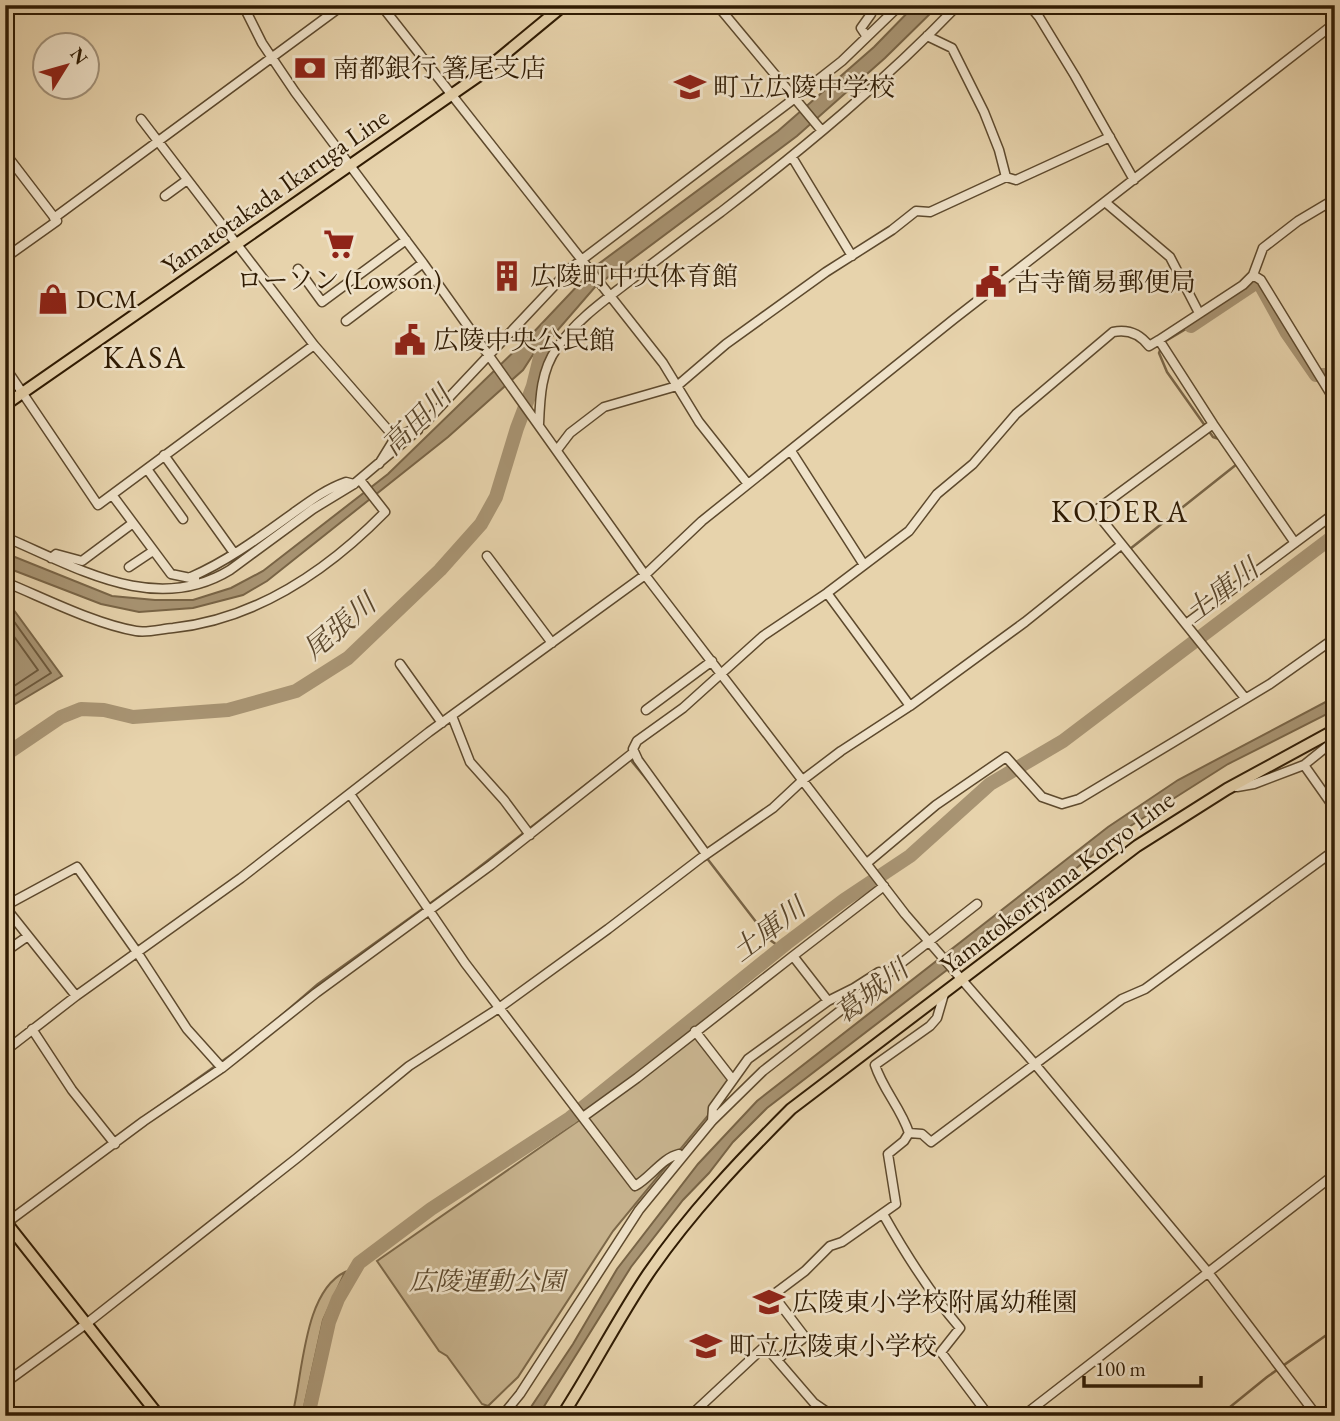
<svg xmlns="http://www.w3.org/2000/svg" width="1340" height="1421" font-family="'EB Garamond','Noto Serif JP',serif">
	<style>
		.green { fill: #c8b48f; stroke: #7c6849; stroke-width: 2 }
		.water { fill: #a89473; stroke: #786446; stroke-width: 2 }
		.lines { fill: none; stroke-linecap: round; stroke-linejoin: round }
		.shore { stroke: #6c583b; stroke-width: 2 }
		.stream { stroke: #786446; stroke-width: 2.5 }
		.river { stroke: #a89473; stroke-width: 14 }
		.minor-casing { stroke: #5d492d; stroke-width: 11 }
		.major-casing { stroke: #2f1b03; stroke-width: 14 }
		.minor { stroke: #efe2c9; stroke-width: 8 }
		.major { stroke: #e7d3ac; stroke-width: 10 }
		.labels { text-anchor: middle; dominant-baseline: central; stroke-width: 5; stroke-linejoin: round; paint-order: stroke }
		.poi-label { font-size: 26px; fill: #2f1b03; stroke: #efe2c9; text-anchor: start }
		.street-label { font-size: 26px; fill: #2f1b03; stroke: #efe2c9 }
		.park-label { font-size: 26px; font-style: italic; fill: #5d492d; stroke: #efe2c9 }
		.water-label { font-size: 28px; font-style: italic; fill: #59452a; stroke: #efe2c9 }
		.quarter-label { font-size: 30px; letter-spacing: 2px; fill: #2f1b03; stroke: #efe2c9 }
	</style>
	<rect width="100%" height="100%" fill="#e7d3ac"/>
	<filter id="stains"><feTurbulence type="fractalNoise" baseFrequency=".00286" numOctaves="4"/><feColorMatrix values="0 0 0 0 .2 0 0 0 0 .09 0 0 0 0 .02 0 0 0 .5 -.17"/></filter>
	<radialGradient id="worn" r=".72"><stop offset=".6" stop-color="#630" stop-opacity="0"/><stop offset="1" stop-color="#630" stop-opacity=".3"/></radialGradient>
	<path class="green" d="M693 1027 738 1079 613 1231 518 1377 488 1406 482 1404 447 1356 439 1351 377 1261 584 1117Z
		M345 1272 323 1320 302 1416H292C303 1376 303 1292 345 1272Z"/>
	<path class="water" d="M915 5H939L885 58 797 136 595 287 550 339 538 347 523 370 448 437 267 581 243 595 193 608 139 612 101 604 5 567V553L112 596 155 600H193L231 588 263 571 388 474 530 336 597 265 778 131 874 47Z
		M5 598 62 676 5 710Z
		M1335 697V710L1228 764 1121 832 1020 914 767 1108 733 1142 709 1173 683 1200 631 1267 538 1416H525L573 1344 617 1269 698 1164 757 1101 1108 827 1178 780Z"/>
	<g class="lines">
		<path class="shore" d="M5 609 51 673 5 702
			M5 624 38 670 5 692"/>
		<path class="stream" d="M1164 342 1191 326
			M1161 348 1159 353 1167 372 1213 437 1219 439
			M1130 549 1237 464
			M629 758 649 782
			M706 857 770 940 777 945 787 943
			M275 1021 318 984 460 882 622 757
			M145 1116 245 1045
			M1219 1416 1267 1377 1335 1329"/>
		<path class="river" d="M1191 326 1257 282 1260 284 1287 333 1316 375H1328L1335 369
			M5 755 61 717 81 709 104 710 133 717 228 710 296 691 348 658 440 570 481 524 496 497 517 428 533 386 547 329
			M308 1416 329 1322 338 1299 359 1263 431 1209 570 1118 787 943 844 900 910 856 990 784 1063 741 1335 535"/>
		<defs>
			<path id="minor" d="M243 5 262 43 295 92 423 263 645 575 905 914 1034 1063 1207 1271 1317 1416
				M381 5 663 363 699 422 748 484
				M717 5 822 131
				M1029 5 1039 17 1075 76 1134 180
				M927 36 952 48 984 112 999 150 1006 177
				M867 37 861 28 871 14V5
				M141 119 314 345 395 438
				M5 153 57 221 5 258
				M792 157 852 256
				M165 196 187 180
				M1105 202 1170 257 1199 313
				M54 218 343 5
				M298 269 322 302 406 240
				M1253 275 1261 280 1335 401
				M346 321 423 263
				M1159 340 1213 424 1095 511 1245 698
				M5 367 98 505 314 345
				M539 424C540 398 541 370 557 348 576 320 605 300 632 279 661 257 691 234 721 212 804 148 885 81 958 5
				M1213 424 1295 543
				M557 450 570 433 604 407 677 386 726 344 826 272 892 230 916 211 930 212 1006 177 1016 180 1110 137
				M791 451 864 565
				M164 455 234 553
				M379 464 395 438 424 424 571 268 795 98 842 61 900 5
				M147 469 183 519
				M113 496 171 574 195 579
				M5 537C76 567 155 616 230 570L313 509 354 484 418 430
				M487 556 552 643
				M51 558 56 554 82 561 133 523
				M129 567 153 551
				M191 577C225 562 256 540 285 519 305 505 323 490 346 482L354 484
				M5 582C44 598 95 624 136 631 148 633 161 629 173 628 257 619 327 571 385 512L360 480
				M827 593 910 706
				M1186 624 1335 513
				M400 664 442 723
				M646 710 712 661
				M452 716 470 762 504 800 530 835
				M1304 765 1335 740
				M1237 787 1254 784 1304 765 1335 809
				M350 794 465 963 635 1186C650 1178 662 1158 679 1154L682 1157
				M706 854 638 760 633 749 637 741 683 708 763 636 827 593 909 531 937 494 973 464 1016 414 1113 332C1128 329 1140 334 1149 346L1159 340 1243 285 1253 275 1263 248 1298 221 1335 199
				M867 863 936 805 1006 757 1042 797 1062 804 1079 799 1270 684 1335 638
				M5 906 77 867 137 952 187 1029 222 1068
				M5 907 76 996
				M5 952 28 936
				M828 1001 793 956 884 886
				M32 1029 72 1090 115 1144
				M695 1031 733 1080
				M5 1051 76 996 241 878 429 732 645 575 702 521 954 319 1335 23
				M583 1117 637 1078 793 956
				M712 1121 713 1108 748 1059 828 1001 854 988 879 972 887 975
				M909 1133 922 1134 931 1142 1122 999 1145 989 1335 850
				M883 1214C906 1255 930 1293 960 1328L941 1352 989 1416
				M5 1224 144 1121 222 1068 316 993 491 865 634 752
				M778 1359 805 1337 773 1295 805 1271 830 1246 842 1242 896 1204 888 1154 904 1141 909 1133C901 1108 883 1090 875 1065L930 1026 937 1018 944 994
				M5 1383 86 1324 297 1158 409 1066 499 1008 608 929 701 858 773 808 804 779 841 751 910 706 1025 622 1121 545
				M502 1416 520 1394 639 1210 712 1121 763 1071 977 904
				M690 1416 765 1346 814 1403 833 1416
				M1023 1416 1335 1174"/>
			<path id="major" d="M5 405 477 77 564 5
				M5 1221 159 1416
				M562 1416C592 1370 617 1320 648 1274 689 1214 740 1160 791 1109L1137 846 1227 789 1335 730
				M630 1416H631"/>
		</defs>
		<use href="#minor" class="minor-casing"/>
		<use href="#major" class="major-casing"/>
		<use href="#minor" class="minor"/>
		<use href="#major" class="major"/>
	</g>
	<defs>
		<symbol id="bank-bare" viewBox="-9 -9 18 18"><path d="M-6-4H6V4H-6ZM0-2.3a2.3 2.3 0 1 0 0 4.6a2.3 2.3 0 1 0 0-4.6Z" fill="#8f2418" stroke="#efe2c9" stroke-width="2.5" paint-order="stroke"/></symbol>
		<symbol id="school-bare" viewBox="-9 -9 18 18"><path d="M0-5L7-2L0 1L-7-2ZM-4 1L0 2.5L4 1V4Q0 6-4 4Z" fill="#8f2418" stroke="#efe2c9" stroke-width="2.5" paint-order="stroke"/></symbol>
		<symbol id="supermarket-bare" viewBox="-9 -9 18 18"><path d="M-6-5.5h2.5l.6 2H6L4.5 2H-2.5L-4.4-4H-6ZM-1.5 3.2a1.3 1.3 0 1 0 .1 0ZM3 3.2a1.3 1.3 0 1 0 .1 0Z" fill="#8f2418" stroke="#efe2c9" stroke-width="2.5" paint-order="stroke"/></symbol>
		<symbol id="building-bare" viewBox="-9 -9 18 18"><path d="M-4-6H4V6H1V3H-1V6H-4ZM-2.5-4.3h1.7v1.8h-1.7ZM.8-4.3h1.7v1.8H.8ZM-2.5-1h1.7V.8h-1.7ZM.8-1h1.7V.8H.8Z" fill="#8f2418" stroke="#efe2c9" stroke-width="2.5" paint-order="stroke"/></symbol>
		<symbol id="civic-bare" viewBox="-9 -9 18 18"><path d="M-.6-6.5H3V-4.5H.6V-3L4-1V1h2V6H-6V1h2V-1L-.6-3ZM-1.2 2.5V6h2.4V2.5Z" fill="#8f2418" stroke="#efe2c9" stroke-width="2.5" paint-order="stroke"/></symbol>
		<symbol id="shop-bare" viewBox="-9 -9 18 18"><path d="M-5-2.5h2.3a2.7 3.5 0 0 1 5.4 0H5L5.5 6h-11ZM-1.5-2.5h3a1.5 2.3 0 0 0-3 0Z" fill="#8f2418" stroke="#efe2c9" stroke-width="2.5" paint-order="stroke"/></symbol>
	</defs>
	<g fill-rule="evenodd">
		<use href="#bank-bare" x="288" y="46" width="44" height="44"/>
		<use href="#school-bare" x="668" y="65" width="44" height="44"/>
		<use href="#supermarket-bare" x="317" y="222" width="44" height="44"/>
		<use href="#building-bare" x="485" y="254" width="44" height="44"/>
		<use href="#civic-bare" x="969" y="260" width="44" height="44"/>
		<use href="#shop-bare" x="31" y="277" width="44" height="44"/>
		<use href="#civic-bare" x="388" y="318" width="44" height="44"/>
		<use href="#school-bare" x="747" y="1280" width="44" height="44"/>
		<use href="#school-bare" x="684" y="1324" width="44" height="44"/>
	</g>
	<g class="labels">
		<g class="poi-label">
			<text x="333" y="68">南都銀行 箸尾支店</text>
			<text x="713" y="87">町立広陵中学校</text>
			<text x="530" y="276">広陵町中央体育館</text>
			<text x="339" y="280" text-anchor="middle">ローソン (Lowson)</text>
			<text x="1014" y="282">古寺簡易郵便局</text>
			<text x="76" y="299">DCM</text>
			<text x="433" y="340">広陵中央公民館</text>
			<text x="792" y="1302">広陵東小学校附属幼稚園</text>
			<text x="729" y="1346">町立広陵東小学校</text>
		</g>
		<g class="street-label">
			<text transform="translate(275 191) rotate(-35)">Yamatotakada Ikaruga Line</text>
			<text transform="translate(1057 882) rotate(-37)">Yamatokoriyama Koryo Line</text>
		</g>
		<g class="park-label">
			<text x="487" y="1281">広陵運動公園</text>
		</g>
		<g class="water-label">
			<text transform="translate(416 420) rotate(-45)">高田川</text>
			<text transform="translate(1221 590) rotate(-37)">土庫川</text>
			<text transform="translate(339 626) rotate(-40)">尾張川</text>
			<text transform="translate(768 929) rotate(-37)">土庫川</text>
			<text transform="translate(871 991) rotate(-38)">葛城川</text>
		</g>
		<g class="quarter-label">
			<text x="145" y="357">KASA</text>
			<text x="1120" y="511">KODERA</text>
		</g>
	</g>
	<rect width="1340" height="1421" fill="none" stroke="#e7d3ac" stroke-width="28"/>
	<rect x="7" y="7" width="1326" height="1407" fill="none" stroke="#2f1b03" stroke-width="3.5"/>
	<rect x="14" y="14" width="1312" height="1393" fill="none" stroke="#2f1b03" stroke-width="2"/>
	<g transform="translate(66 66) rotate(53)"><circle r="33" fill="#efe2c9" stroke="#a2927a" stroke-width="2"/>
	<path d="M0-5L12 26L0 18L-12 26Z" fill="#8f2418"/>
	<text y="-10" font-size="19" font-weight="bold" text-anchor="middle" fill="#2f1b03">N</text>
	</g>
	<path d="M1084 1376v10h117v-10" fill="none" stroke="#2f1b03" stroke-width="3.5"/>
	<text x="1095" y="1376" font-size="21" fill="#2f1b03" stroke="#efe2c9" stroke-width="5" paint-order="stroke">100 m</text>
	<rect width="100%" height="100%" filter="url(#stains)"/>
	<rect width="100%" height="100%" fill="url(#worn)"/>
</svg>
